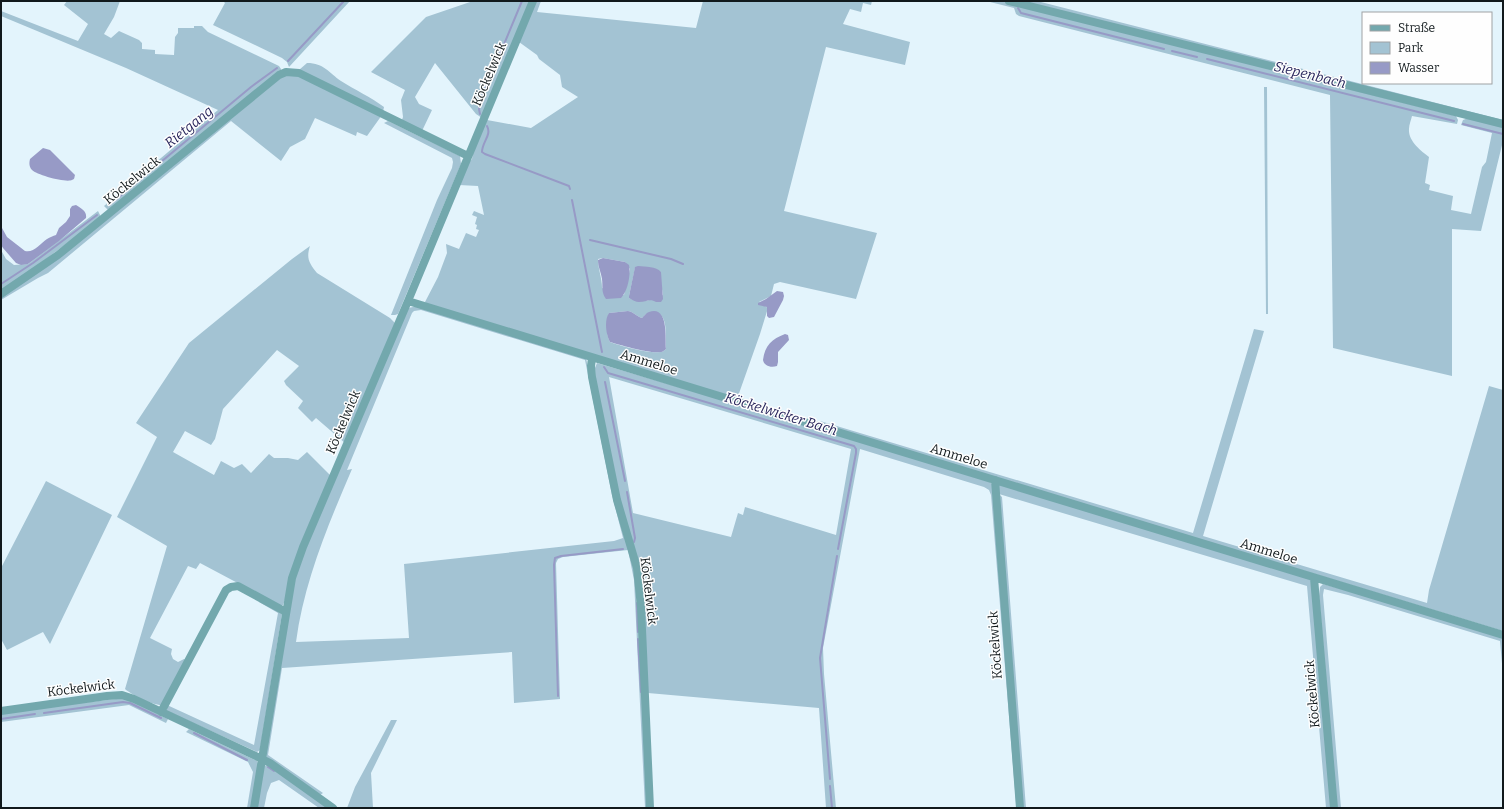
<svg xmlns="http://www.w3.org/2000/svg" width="1504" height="809" font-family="Bitter,serif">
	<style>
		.green { fill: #a3c3d3; fill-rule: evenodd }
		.water { fill: #979ac6 }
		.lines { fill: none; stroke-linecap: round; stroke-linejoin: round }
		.stream { stroke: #979ac6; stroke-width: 2 }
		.minor { stroke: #73a8ad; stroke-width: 8 }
		.labels { text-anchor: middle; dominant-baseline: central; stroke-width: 3; stroke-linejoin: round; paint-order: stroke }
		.street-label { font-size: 13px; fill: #11191c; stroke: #fefefe }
		.water-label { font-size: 14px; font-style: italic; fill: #27255b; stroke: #fefefe }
	</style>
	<rect width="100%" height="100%" fill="#e3f4fc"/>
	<path class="green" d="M67 1H120L114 17 104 34 111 38 119 31 139 40 142 43V49L155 50V54L174 55 175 37 178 33V28H194V26H202L208 32 279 66 281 69V72L108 210 104 206 218 110 126 68 1 16V11L78 41 88 24 64 5Z
		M223 1H350L289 67 287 62 282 58 213 25 225 3Z
		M473 1H531L482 118 476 114 435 63 415 97 419 104 432 110 422 131 402 120 403 117 401 100 405 90 371 72 426 17Z
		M536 1H541L537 12 696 28 703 1H872L871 5 863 3 861 12 850 9 843 24 910 42 905 65 826 47 784 211 877 233 856 299 780 282 774 284 771 296 759 302 768 308 760 334 737 399 427 305 425 302 438 277 447 253 446 244 459 249 466 233 476 237 479 230 476 229 477 225 475 224 477 217 472 215 474 211 484 215 478 186 459 185 468 163 472 159 473 153 487 120 531 128 578 97 562 87 560 75 539 59 537 55 519 42ZM603 258 625 262 630 269 624 295 602 288C602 278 598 269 598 259ZM635 268 661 272V283L663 295C653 300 640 304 629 298V296ZM628 311C634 312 636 316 642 318 644 316 647 313 649 313 670 308 665 336 666 349 663 351 664 352 660 352 651 354 620 346 610 342 605 333 608 322 609 313Z
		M986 1H1002L1021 6 1456 116 1458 120 1457 124 1412 116C1411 120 1409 125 1409 129 1408 141 1421 151 1429 157L1425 183 1430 185 1429 190 1453 196 1451 210 1471 214 1482 167 1486 162 1492 133 1461 125 1463 120 1468 118 1503 126V141L1481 231 1452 229V376L1333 348 1330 95 1019 16 1016 14 1014 8Z
		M1026 1H1037L1503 120V123L1026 4Z
		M307 63C324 63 329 73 341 81 355 90 371 97 384 107L383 112 299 70Z
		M291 73 382 115 367 136 357 132 356 136 315 118 305 139 290 147 281 161 231 121 48 273 38 278 1 300V297L276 80Z
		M1264 87H1267L1268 314H1266Z
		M388 121 460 156 461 164 398 314 395 315H391L437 200 452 168 453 162 452 158 384 123Z
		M98 211 100 215V219L1 292V250L6 259 14 265 28 264Z
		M310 246C306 258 309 263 317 273L390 318 395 323 345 443 316 418 312 422 298 408 303 401 286 385 284 381 299 366 277 350 223 409 215 439 211 445 185 431 173 452 214 475 221 461 234 468 242 464 251 473 269 454 274 458H288L298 460 307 452 331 476 283 605 281 606 200 563 196 569 188 566 150 638 172 649 171 654 173 659 178 662 184 659 186 660 163 705C153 706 132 695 125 689L167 546 117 517 157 437 136 423 189 343 292 259Z
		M418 306 586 358 615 496 635 568 648 808H645L634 580 628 550 563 557 558 559 556 563 560 699 514 703 512 652 282 668 268 755 323 793 320 795 265 757 293 586 305 548 408 308ZM421 310 585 360 612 495 623 538 614 541 404 564 409 638 296 642C304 582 328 525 352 469L347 470 412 313 414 311Z
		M1254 329 1264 331 1203 536 1427 603 1429 590 1489 386 1503 390V631L823 425 820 421 1193 533Z
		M597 363 986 478 992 484 1017 804 1016 803 991 495 989 490 984 487 860 449 823 648 824 674 836 808H826L819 708 648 693 643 598 619 500 596 388 595 368ZM609 377 851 449 836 535 745 507 743 515 738 513 731 537 633 513Z
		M46 481 112 515 50 644 43 632 7 650 1 639V568Z
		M1001 483 1313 579 1315 583 1334 808H1326L1307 586 999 494 1002 497 1026 808H1023L997 493 998 485Z
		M1323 584 1503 634V675L1500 641 1348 595 1324 589 1323 595 1341 808H1337L1319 596 1320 587Z
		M261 600 282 614 260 750 257 752 167 711V705L254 745 278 613 259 602Z
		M125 698 168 719 166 723 129 705 1 722V712Z
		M391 720H397L371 773 373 808H347L355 787Z
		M189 729 257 761 258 764 251 808H247L253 772 248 762 186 732Z
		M267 765 331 808H319L279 780 271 783 267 793 264 808H257L264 766Z"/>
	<path class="water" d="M43 148 50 150 75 175C74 178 75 179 72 180 66 183 37 175 32 170 29 167 29 163 30 159Z
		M76 205C82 209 87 211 86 218L59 241 28 264 21 265 16 263 3 248 1 245V228H2L7 237 25 251C34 253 40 244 47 239 50 237 53 236 56 235L59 228 66 222 70 216V209L72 206Z
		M603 258 625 262 629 265C631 274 628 291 621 298L606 299C601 292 603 287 602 279 601 272 598 267 598 260Z
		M638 266C646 267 656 266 661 272L663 299 661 302H656C650 298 646 302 639 302 636 302 632 300 629 298V296L635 267Z
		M777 291 783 292 784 296 783 300 774 317 769 318 767 316V307L758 305V303L766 299Z
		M628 311C634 312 636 316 642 318 644 316 646 313 649 312 669 305 665 339 666 349 663 351 664 352 660 352 651 354 620 345 610 342 606 335 604 320 609 313Z
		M785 334 788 335 789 340 778 352V362L777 366C771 368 764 366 763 360 765 345 772 339 785 334Z"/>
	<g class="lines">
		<path class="stream" d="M1018 8 1021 13 1025 14 1164 49
			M1172 51 1197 57
			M1207 59 1454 121
			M288 61 344 1
			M480 114 479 109 480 102 522 1
			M1463 124 1503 134
			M487 126C492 135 482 142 482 152L485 154 569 186 570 189
			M572 200 602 352
			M114 201 251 87 277 68
			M590 240 671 259 683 264
			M1 284 33 263 97 215
			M604 367 608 373 854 446 856 449V453L838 549
			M605 382 625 481
			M627 492 635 538 634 542
			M637 603 638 632
			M638 639 641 692
			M558 696 554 565 555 558 561 556 623 549
			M44 713 123 702 130 703 161 718
			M1 719 35 714
			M194 733 247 760
			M268 767 274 771
			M830 779 820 658 837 556
			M830 786 832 808"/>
		<path class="minor" d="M1009 1 1503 124
			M1 294 58 255 279 75 286 72 299 73 468 156
			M408 301 1503 635
			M592 358 591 366 592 377 617 500 637 568 641 607 650 808
			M995 480 1020 808
			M1314 578 1334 808
			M1 711 107 696 122 695 134 699 262 759 292 578 303 547 408 301 533 1
			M161 712 226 590 231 587 238 586 286 612
			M254 808 262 759 270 763 333 808"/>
	</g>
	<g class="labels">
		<g class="street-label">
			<text transform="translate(489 74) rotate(-67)">Köckelwick</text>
			<text transform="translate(132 180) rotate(-39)">Köckelwick</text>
			<text transform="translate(649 362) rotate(17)">Ammeloe</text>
			<text transform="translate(343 422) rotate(-67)">Köckelwick</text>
			<text transform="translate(959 456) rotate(17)">Ammeloe</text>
			<text transform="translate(1269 551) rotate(17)">Ammeloe</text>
			<text transform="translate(649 591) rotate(83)">Köckelwick</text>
			<text transform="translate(995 645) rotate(-94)">Köckelwick</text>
			<text transform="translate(81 688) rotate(-7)">Köckelwick</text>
			<text transform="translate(1312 694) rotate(-95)">Köckelwick</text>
		</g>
		<g class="water-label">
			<text transform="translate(1310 75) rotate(14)">Siepenbach</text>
			<text transform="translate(189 127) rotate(-39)">Rietgang</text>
			<text transform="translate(781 414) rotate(17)">Köckelwicker Bach</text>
		</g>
	</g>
	<rect width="1504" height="809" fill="none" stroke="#11191c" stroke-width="4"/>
	<rect x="1362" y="12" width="130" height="72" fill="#fefefe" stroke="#9fa2a4"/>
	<rect x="1370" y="25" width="20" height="6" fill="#73a8ad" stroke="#9fa2a4"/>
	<text x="1398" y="32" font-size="12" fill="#11191c">Straße</text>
	<rect x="1370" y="42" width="20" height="12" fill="#a3c3d3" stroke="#9fa2a4"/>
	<text x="1398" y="52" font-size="12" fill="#11191c">Park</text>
	<rect x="1370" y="62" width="20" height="12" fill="#979ac6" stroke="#9fa2a4"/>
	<text x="1398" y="72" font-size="12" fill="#11191c">Wasser</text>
</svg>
